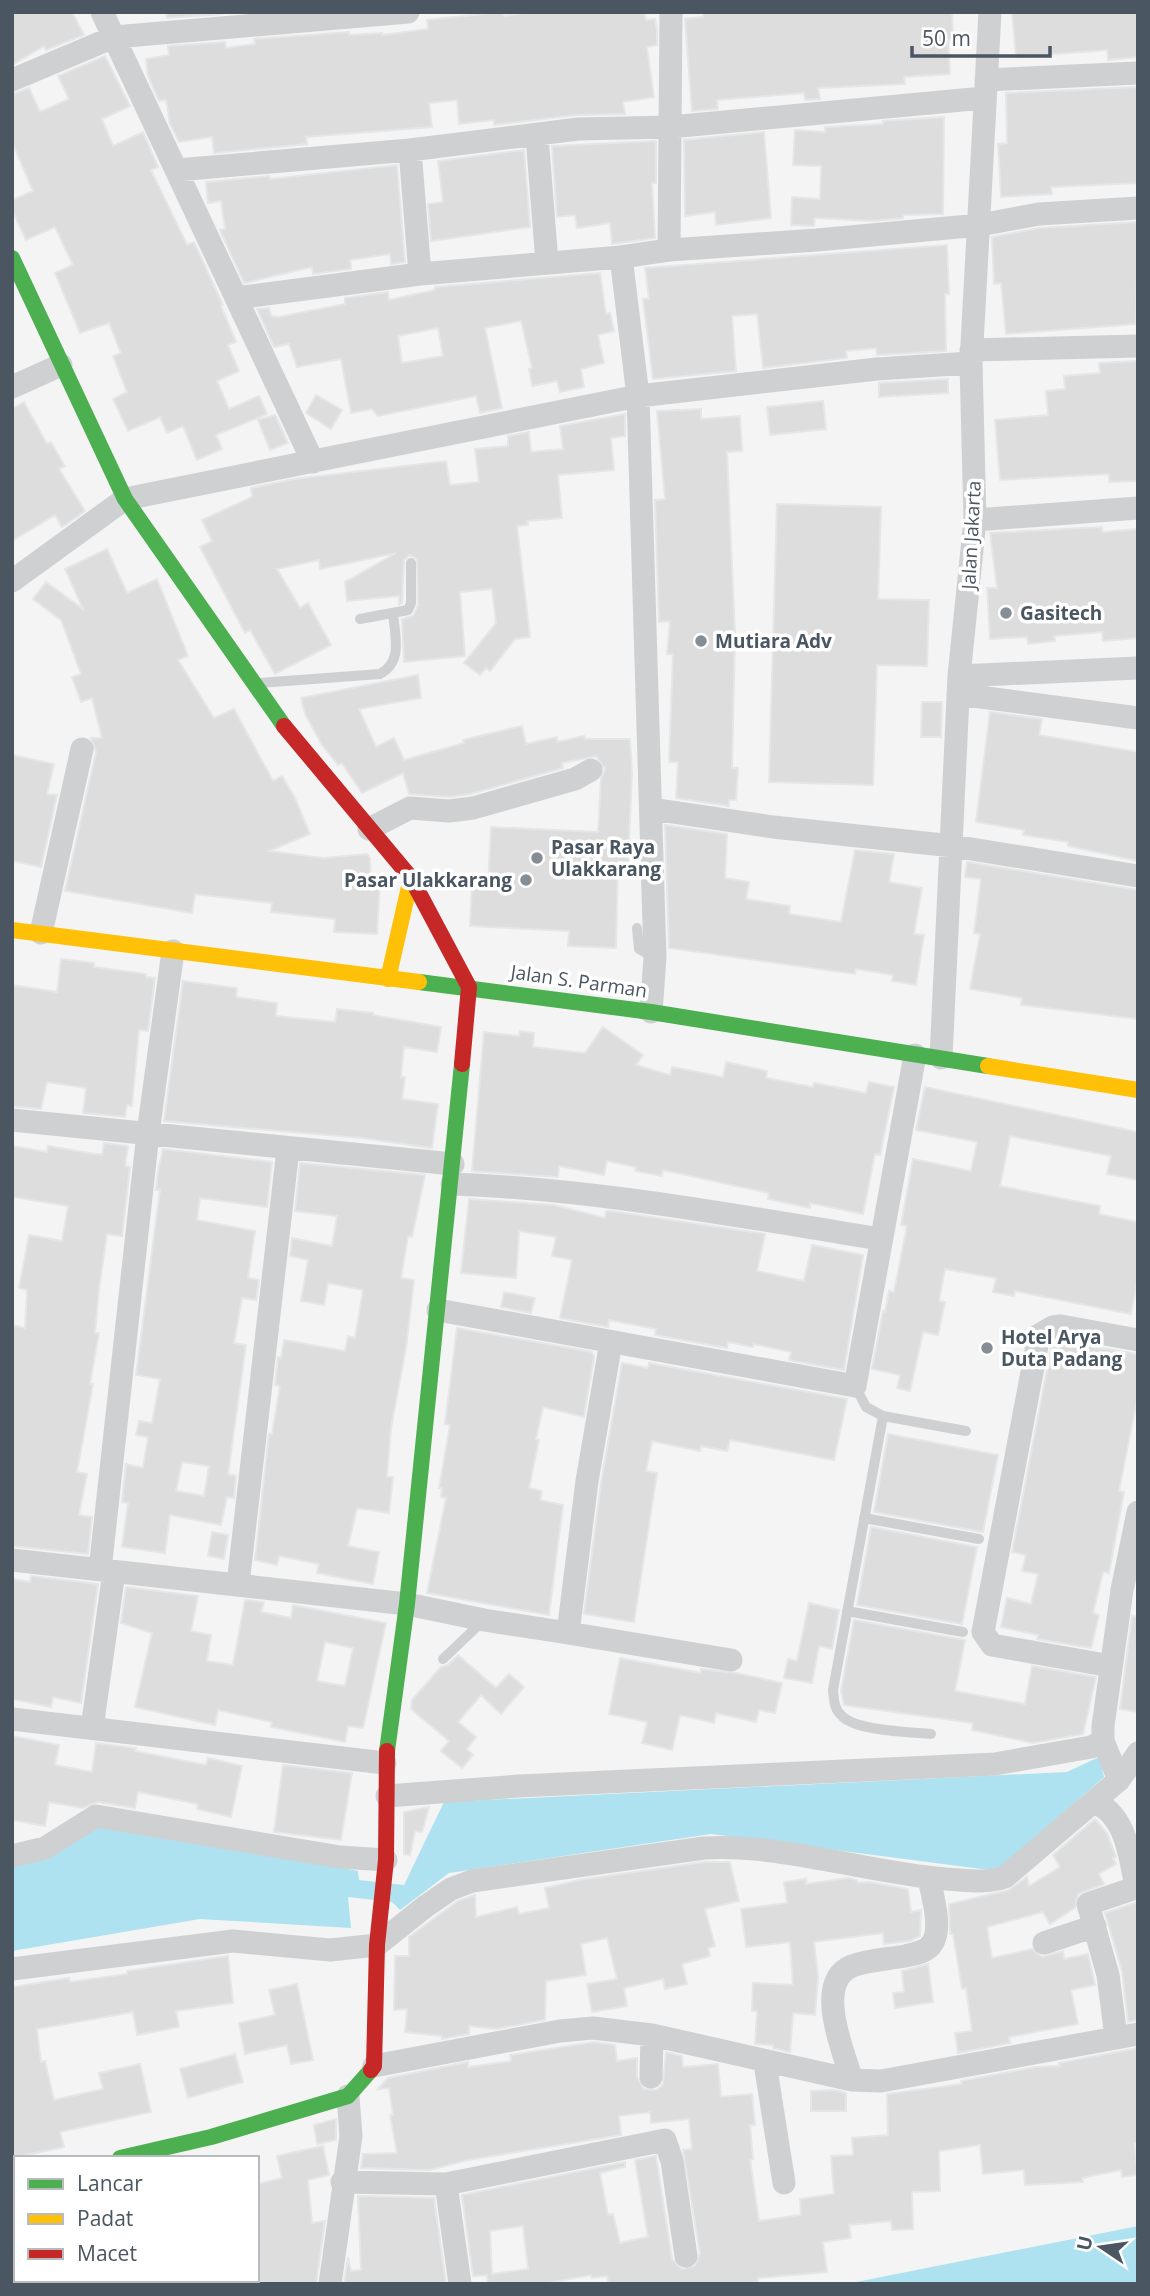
<svg xmlns="http://www.w3.org/2000/svg" width="1150" height="2296" font-family="'Open Sans',sans-serif">
	<style>
		.water { fill: #aee2f0 }
		.building { fill: #ddddde; stroke: #e5e6e7; stroke-width: 2; fill-rule: evenodd }
		.lines { fill: none; stroke-linecap: round; stroke-linejoin: round }
		.lane { stroke: #ced0d2; stroke-width: 10 }
		.street { stroke: #ced0d2; stroke-width: 23 }
		.fast { stroke: #4caf50; stroke-width: 16 }
		.slow { stroke: #ffc107; stroke-width: 16 }
		.jam { stroke: #c62828; stroke-width: 16 }
		.poi-dot { fill: #868d94; stroke: #fff; stroke-width: 2.5 }
		.labels { text-anchor: middle; dominant-baseline: central; stroke-width: 7; stroke-linejoin: round; paint-order: stroke }
		.street-label { font-size: 19px; fill: #4a5661; stroke: #fff }
		.poi-label { font-size: 19px; font-weight: bold; fill: #4a5661; stroke: #fff; text-anchor: start }
	</style>
	<rect width="100%" height="100%" fill="#f4f4f4"/>
	<path class="water" d="M1099 1757 1104 1777 997 1871 711 1834 449 1873 400 1910 392 1902 348 1897 351 1928 200 1919 12 1951V1858L93 1818 358 1871 359 1880 404 1885 444 1802 1067 1772Z
		M1138 2226V2284H846Z"/>
	<path class="building" d="M12 12H72L84 35 46 50 44 46 12 65Z
		M166 12H221L222 14 167 18Z
		M502 12 504 16 530 12H644L646 20 655 19 657 31V45L647 47 654 97 623 102 625 114 576 115 494 125V120L459 124 457 100 429 103 432 127 306 137 307 144 214 153 212 137 179 142 170 124 166 100 159 101 148 76 146 59 169 55 168 46 225 42 226 48 255 44 254 39 349 32V35L382 33V35L428 29 427 20Z
		M703 12H952L953 39 948 40 950 74 904 77 905 84 818 88 820 99 805 100 804 93 717 100 718 109 692 111 685 19 703 17Z
		M1012 12H1138V57L1108 60 1107 50 1016 57Z
		M105 56 130 106 102 119 113 146 143 132 158 167 151 170 187 245 194 242 223 305 221 306 236 342 228 345 239 371 217 381 229 409 259 396 267 414 216 435 222 449 197 460 183 426 167 433 160 417 128 431 113 399 127 392 113 356 121 353 109 323 80 333 55 273 73 265 55 227 26 240 12 210V200L33 191 12 142V94L29 88 40 112 69 99 58 76Z
		M1138 87V183L1051 187 1052 194 1001 197 998 144 1007 143 1006 93Z
		M944 117 943 214 903 215V218L872 221 815 218 814 226 791 225 792 197 820 199 821 166 793 165 795 130 825 132V127L883 124V121Z
		M764 132 771 218 716 225 715 212 685 216 684 140Z
		M656 141V183H652L655 238 612 244 610 223 577 228 575 215 557 217 552 146Z
		M524 150 530 227 431 241 428 204 443 202 438 161Z
		M397 165 405 262 391 264 390 254 350 260 351 269 313 274 312 267 244 283 220 230 225 229 221 201 208 203 206 182 269 176 270 179Z
		M1138 222 1136 324 1006 334 1001 283 994 284 992 237 1039 228Z
		M947 245 949 294H945L946 351 877 355 876 348 846 351 847 358 763 368 757 314 732 316 736 371 653 379 643 299H649L645 268Z
		M600 273 606 314 610 313 614 331 598 335 604 363 581 369 584 387 560 392 557 381 532 386 529 369 532 368 521 321 485 328 502 408 480 413 476 396 378 416 372 409 351 413 341 359 297 367 289 344 274 347 257 309 269 308 271 316 278 317 345 304V298L388 292 389 300 435 290V287ZM438 328 443 356 402 363 398 336Z
		M1138 361V481L1109 482V474L1000 480 995 420 1048 415 1046 391 1065 389 1064 376 1100 373 1099 363Z
		M948 379V393L879 397V383Z
		M316 395 342 410 331 429 306 413Z
		M823 401 826 429 770 435 767 407Z
		M24 402 47 444 51 442 65 466 59 469 85 511 62 527 55 515 12 541V409Z
		M701 409V419L740 416 742 451 727 452 735 634 732 768H738L736 800H729V806L676 798 678 762H669L673 654H667L670 621 659 622 655 500 665 499 657 411Z
		M625 414V436L611 438 614 470 558 475 562 518 527 521 528 525 517 526 530 637 515 639 490 671 486 668 480 675 464 663 496 623 492 589 460 592 465 656 404 662 402 619 413 616 418 606 417 559 410 555 404 560 402 603 399 604V596L347 601 345 582 396 553 320 569 319 560 277 569 300 608 308 603 331 645 275 674 250 630 245 633 200 547 212 541 202 520 252 497 251 488 294 479 446 461 450 485 479 482 475 449 508 446V436L529 432 531 452 563 449 560 426Z
		M275 415 288 443 270 450 258 420Z
		M777 504 881 507 878 599 929 600 927 666 877 665 873 785 769 782Z
		M1102 527V532L1138 529V638L1103 641 1102 632 1054 636 1055 641 1028 644 1027 637 990 639 987 588H997L990 533Z
		M107 549 127 593 157 579 188 656 178 660 214 718 234 709 273 781 282 776 295 798 310 834 269 851 323 858 367 854 370 858 371 882H380L377 934 334 932 335 919 271 912 272 903 195 894 192 913 65 891 96 752 91 738H102L92 698 81 702 72 677 81 674 61 620 33 599 46 582 83 609 65 569Z
		M418 675 421 698 359 709 376 747 394 738 404 760 464 743 463 740 522 726 526 744 557 737V742L584 736 585 739H630L632 773 628 863 618 862 616 948 568 946 569 931 470 926 472 885 488 886 491 827 598 832 601 779 605 769 596 756 562 763 563 768 470 794 449 797 409 794 403 773 362 793 342 763 338 765 322 745 305 714 301 698Z
		M922 702H942L941 737H921Z
		M990 712 1042 719 1039 735 1138 752V861L1068 846V842L1023 835 1024 830 976 822Z
		M12 755 54 764 47 794 57 795 41 867 12 861Z
		M665 825 727 834 725 878 749 882 746 899 790 906 789 914 841 922 855 850 894 854 889 882 922 888 914 934 924 935 916 985 892 981 893 975 856 969 855 974 669 948Z
		M967 862 1138 890V1019L1021 1005 1022 998 970 989 980 934 974 933 981 879 965 877Z
		M61 959 94 963V967L146 974V977L155 978 148 1031 139 1030 132 1106 127 1105 125 1117 83 1113 86 1088 47 1082 41 1109 12 1106V985L57 992Z
		M183 981 237 988 236 997 277 1003 276 1016 335 1022 337 1009 373 1013V1015L441 1027 437 1052 404 1047 401 1077H405L402 1099 438 1104 432 1148 362 1138 164 1121Z
		M603 1027 643 1055 636 1065 670 1075 672 1067 723 1077 726 1062 767 1071 766 1078 813 1087 814 1083 866 1093 869 1082 894 1087 880 1155 875 1154 863 1214 810 1203V1208L768 1199 769 1193 663 1170 662 1176 635 1171 636 1167 607 1161 604 1175 559 1166 558 1177 472 1171 484 1032 519 1036 520 1031 534 1033 533 1047 585 1053Z
		M925 1087 1138 1132V1180L1107 1174 1111 1156 1010 1136 1000 1186 1100 1206 1099 1214 1138 1222V1278L1131 1314 1015 1291 1014 1296 993 1292 996 1278 945 1269 939 1301 945 1302 938 1335 923 1332 910 1391 897 1388 900 1375 872 1369 883 1311 885 1312 889 1291 894 1292 907 1226 901 1225 913 1159 971 1171 977 1142 916 1130Z
		M104 1143 128 1146 125 1166 130 1167 122 1236 107 1234 99 1289 95 1333H99L90 1384H93L77 1472 87 1474 79 1515 92 1517 88 1554 12 1546V1325L25 1328 27 1290 19 1288 29 1235 62 1241 68 1206 12 1197V1146L47 1152 48 1146 102 1155Z
		M163 1149 272 1162 267 1207 200 1198 197 1220 255 1231 248 1278 259 1280 256 1300 242 1298 234 1343 246 1345 228 1474 236 1476 234 1498 227 1497 221 1525 170 1515 165 1553 122 1547 128 1503 122 1502 126 1464 143 1468 148 1437 136 1435 139 1421 152 1423 160 1379 136 1375 160 1190H156L158 1171ZM182 1462 209 1466 204 1496 176 1491Z
		M300 1163 425 1175 412 1237 408 1236 401 1278 414 1280 406 1348 391 1428 387 1477H393L389 1513 357 1508 348 1546 379 1552 373 1584 317 1573 319 1564 279 1556 277 1565 255 1560 269 1434H272L280 1386 275 1385 278 1357 281 1358 284 1340 345 1351 348 1336 355 1338 363 1290 328 1283 324 1305 301 1301 308 1260 290 1256 292 1238 332 1246 337 1216 295 1211Z
		M469 1199 554 1205 605 1218 606 1211H611L765 1234 757 1271 804 1281 812 1245 863 1255 844 1370 789 1360 791 1352 754 1344 753 1347 728 1342 727 1348 655 1335 656 1329 609 1320 608 1327 560 1318 572 1260 552 1256 556 1237 519 1231 516 1278 461 1273Z
		M504 1292 535 1298 531 1313 501 1307Z
		M457 1328 592 1352 594 1357 584 1417 543 1407 536 1439 539 1440 529 1488 542 1491 540 1500 563 1505 549 1615 427 1593 446 1498 441 1497 442 1488H439L450 1425 445 1424Z
		M1058 1341 1138 1354V1395L1119 1491 1124 1492 1109 1573 1103 1572 1093 1613 1099 1615 1091 1648 1037 1639 1038 1635 1001 1627 1007 1598 1031 1604 1038 1574 1022 1571 1026 1555 1012 1552 1052 1344Z
		M622 1363 648 1368 649 1363 847 1399 834 1460 730 1440 727 1451 701 1446 700 1451 652 1441 646 1471 657 1473 634 1622 584 1614 601 1483Z
		M888 1434 998 1455 983 1532 874 1512Z
		M871 1527 977 1547 962 1624 857 1605Z
		M212 1532 228 1535 224 1559 208 1556Z
		M31 1576 98 1584 81 1703 53 1697 51 1707 12 1699V1579L30 1582Z
		M126 1587 198 1596 191 1631 211 1635 207 1661 233 1665 245 1600 264 1602 261 1612 291 1618 293 1605 386 1623 363 1728 348 1726 345 1742 271 1727 272 1722 218 1710 215 1725 135 1707 152 1633 121 1623ZM325 1642 353 1648 345 1686 317 1681Z
		M809 1603 839 1610 832 1649 819 1646 812 1683 784 1678 788 1659 797 1661Z
		M1132 1616 1138 1617V1712L1120 1709Z
		M854 1620 965 1640 955 1691 1025 1704 1032 1666 1096 1677 1083 1734 1033 1743 972 1730 973 1723 844 1705 841 1691Z
		M458 1655 496 1688 509 1674 524 1687 501 1714 481 1695 458 1722 476 1737 467 1749 473 1755 462 1768 441 1751 449 1741 411 1709 412 1700 441 1667 448 1665Z
		M620 1658 701 1673V1669L736 1673 782 1683 775 1713 759 1710 756 1722 716 1713 714 1723 680 1715 672 1750 642 1743 647 1722 609 1714Z
		M12 1736 59 1745 55 1765 92 1772 96 1743 136 1748 135 1751 206 1765 208 1758 242 1766 231 1817 197 1809 198 1804 138 1792 135 1808 98 1802 82 1808 49 1802 45 1826 12 1820Z
		M283 1765 352 1773 341 1840 274 1832Z
		M429 1807 422 1832 415 1831 410 1855 404 1854V1812Z
		M1095 1819 1107 1833 1116 1857 1113 1858 1116 1864 1099 1874 1104 1884 1078 1894 1075 1908 1050 1924 1043 1912 987 1927 992 1958 1032 1949 1042 1957 1063 1951 1064 1959 1088 1954 1095 1985 1071 1990 1078 2024 1009 2037 1010 2043 958 2053 955 2033 972 2031 966 1988 962 1989 953 1934H950L949 1904 1009 1890 1027 1877 1029 1886 1060 1867 1053 1855Z
		M705 1862H730L739 1901 705 1909 715 1946 708 1948 710 1956 682 1964 687 1984 665 1989 663 1979 624 1988 627 2006 592 2012 587 1984 617 1979 607 1938 581 1944 586 1975 546 1981 545 2020 496 2029 469 2026V2034L442 2039V2036L405 2032 407 2009 394 2010 395 1956H409V1937L458 1901 475 1895 476 1917 517 1907 519 1914 549 1908 545 1888 579 1880Z
		M848 1878 857 1880 858 1883 869 1882 908 1889 911 1912 921 1910 920 1936 910 1941 884 1944 883 1933 814 1942 818 1977 815 2015 793 2013 790 2052 773 2048V2045L755 2044 757 2011H752L753 1983 793 1985 790 1942 746 1947 741 1909 787 1903 784 1882 806 1879V1884Z
		M1138 1902V2020L1128 2022 1122 1971 1105 1913Z
		M228 1956 233 2003 176 2011 179 2027 137 2035 133 2012 37 2029 41 2062 45 2061 54 2100 103 2089 99 2073 140 2064 151 2112 60 2132 64 2147 12 2158V1987L69 1978 70 1982 127 1974V1971Z
		M928 1964 933 2002 895 2008 893 1993 904 1992 902 1971Z
		M297 1984 313 2060 291 2064 287 2045 245 2054 239 2023 275 2015 269 1990Z
		M594 2042 615 2045 617 2061 637 2058V2077L644 2089 657 2090 663 2084 666 2052 682 2056 683 2067 718 2064 721 2097 752 2094 755 2125H750L753 2159 750 2160 759 2221 801 2215 800 2199 834 2194 831 2156 853 2155 852 2138 888 2135 887 2094 962 2084 961 2081 1035 2067 1060 2066 1059 2063 1138 2048V2142L1134 2143 1138 2175 1122 2177 1121 2170 1082 2178 1083 2182 1025 2185 1024 2170 983 2174 980 2145 939 2151 940 2191 912 2192 913 2229 892 2230 891 2221 849 2225 851 2238 823 2242 827 2272 758 2278V2284H609L607 2276 592 2278 591 2275 543 2284H488L487 2275 473 2276 462 2195 625 2162V2167L600 2173 608 2215 613 2214 620 2243 633 2240 648 2237 635 2160 656 2156 672 2259 682 2269 695 2266 700 2254 683 2150 692 2149 689 2119 651 2123 650 2112 619 2116 621 2135 468 2160 430 2170 361 2168 363 2154 397 2153 390 2115H393L389 2088 378 2089 388 2078 468 2062V2067L511 2061 510 2055ZM523 2226 528 2269 492 2274 490 2231Z
		M235 2054 243 2082 188 2098 180 2069Z
		M834 2090 846 2093V2111H811V2091Z
		M336 2119V2140L317 2144 314 2125Z
		M323 2146 329 2175 308 2180 312 2223 325 2221 316 2284H257V2184L282 2178 277 2156Z
		M358 2196 434 2198 446 2284H344L348 2257 351 2271 361 2270Z"/>
	<g class="lines">
		<path class="lane" d="M360 619 408 610 411 603V563
			M259 683 380 674C403 662 395 636 393 613
			M637 928 639 949 655 958
			M855 1386 866 1407 883 1416 833 1690C834 1700 834 1709 842 1716 856 1731 911 1732 931 1734
			M883 1416 966 1431
			M864 1518 979 1539
			M847 1611 963 1632
			M443 1659 484 1620"/>
		<path class="street" d="M102 12 313 462
			M12 80 114 37 408 12
			M986 80 1138 73
			M537 136 547 263
			M410 150 420 274
			M177 170 410 150 578 129 670 127 984 98
			M669 250 671 12
			M621 257 638 396 655 958 651 1012
			M236 298 420 274 621 257 669 250 817 240 980 225 1039 214 1138 208
			M971 350 1138 346
			M12 387 61 365
			M975 520 1138 508
			M12 581 125 499 638 396 877 369 971 363
			M959 676 1138 668
			M958 694 1138 718
			M652 809 773 827 953 846 1138 876
			M369 829 410 808 449 811 473 808 575 779 591 770
			M41 933 82 749
			M941 1058 959 676 975 520 971 363 990 12
			M12 1120 453 1164
			M452 1184C596 1189 737 1216 880 1239
			M438 1310 855 1386 915 1055
			M611 1342 587 1481 568 1633 731 1660
			M12 1560 407 1604 484 1620 568 1633
			M100 1570 148 1133 173 951
			M238 1584 288 1149
			M1111 1666 992 1645 983 1632 1039 1335 1053 1327 1061 1326 1138 1340
			M12 1719 385 1763
			M92 1728 114 1572
			M1119 1780 1103 1741V1726L1122 1590 1138 1512
			M387 1796 519 1786 995 1764 1091 1747 1103 1741
			M1093 1802C1126 1813 1130 1857 1136 1887
			M12 1856 45 1848 96 1816 340 1857 386 1860
			M1044 1943 1095 1926
			M12 1969 233 1941 330 1950 377 1945 426 1906 451 1889 472 1881 704 1848C779 1843 869 1873 946 1879 966 1880 985 1884 1005 1877L1119 1780 1138 1753
			M1116 2037 1108 1975 1088 1904 1138 1887
			M765 2063 784 2183
			M374 2066 560 2031 593 2028 652 2035 852 2080 881 2081 1138 2034
			M651 2077 652 2035
			M852 2080C844 2053 813 1982 852 1966 868 1960 889 1959 905 1956 915 1954 928 1952 933 1942 942 1926 932 1895 929 1878
			M12 2182 16 2181
			M342 2182 446 2184 665 2140 672 2161 686 2256
			M446 2184 460 2284
			M330 2284 351 2136 348 2096"/>
		<path class="fast" d="M12 258 125 499 284 726
			M419 982 651 1012 988 1066
			M387 1751 407 1604 462 1064
			M120 2158 211 2137 348 2096 371 2070"/>
		<path class="slow" d="M12 930 419 982
			M388 979 411 878
			M988 1066 1138 1090"/>
		<path class="jam" d="M284 726 411 878 469 987 462 1064
			M371 2070 374 2066 377 1945 386 1860 387 1751"/>
	</g>
	<g class="poi-dot">
		<circle cx="1006" cy="613" r="7"/>
		<circle cx="701" cy="641" r="7"/>
		<circle cx="537" cy="858" r="7"/>
		<circle cx="526" cy="880" r="7"/>
		<circle cx="987" cy="1348" r="7"/>
	</g>
	<g class="labels">
		<g class="street-label">
			<text transform="translate(971 535) rotate(-87)">Jalan Jakarta</text>
			<text transform="translate(579 981) rotate(8)">Jalan S. Parman</text>
		</g>
		<g class="poi-label">
			<text x="1020" y="613">Gasitech</text>
			<text x="715" y="641">Mutiara Adv</text>
			<text x="551" y="847">Pasar Raya<tspan x="551" dy="22">Ulakkarang</tspan></text>
			<text x="512" y="880" text-anchor="end">Pasar Ulakkarang</text>
			<text x="1001" y="1337">Hotel Arya<tspan x="1001" dy="22">Duta Padang</tspan></text>
		</g>
	</g>
	<rect width="1150" height="2296" fill="none" stroke="#4a5661" stroke-width="28"/>
	<rect x="14" y="2156" width="245" height="126" fill="#ffffff" stroke="#b7bbc0" stroke-width="2"/>
	<rect x="28" y="2179" width="35" height="10" fill="#4caf50" stroke="#b7bbc0" stroke-width="2"/>
	<text x="77" y="2191" font-size="21" fill="#4a5661">Lancar</text>
	<rect x="28" y="2214" width="35" height="10" fill="#ffc107" stroke="#b7bbc0" stroke-width="2"/>
	<text x="77" y="2226" font-size="21" fill="#4a5661">Padat</text>
	<rect x="28" y="2249" width="35" height="10" fill="#c62828" stroke="#b7bbc0" stroke-width="2"/>
	<text x="77" y="2261" font-size="21" fill="#4a5661">Macet</text>
	<g transform="translate(1101 2247) rotate(283)" stroke="#ffffff" stroke-width="5" paint-order="stroke">
	<path d="M0-5L12 26L0 18L-12 26Z" fill="#4a5661"/>
	<text y="-10" font-size="19" font-weight="bold" text-anchor="middle" fill="#4a5661">U</text>
	</g>
	<path d="M912 46v10h138v-10" fill="none" stroke="#4a5661" stroke-width="3.5"/>
	<text x="922" y="46" font-size="21" fill="#4a5661" stroke="#ffffff" stroke-width="5" paint-order="stroke">50 m</text>
</svg>
